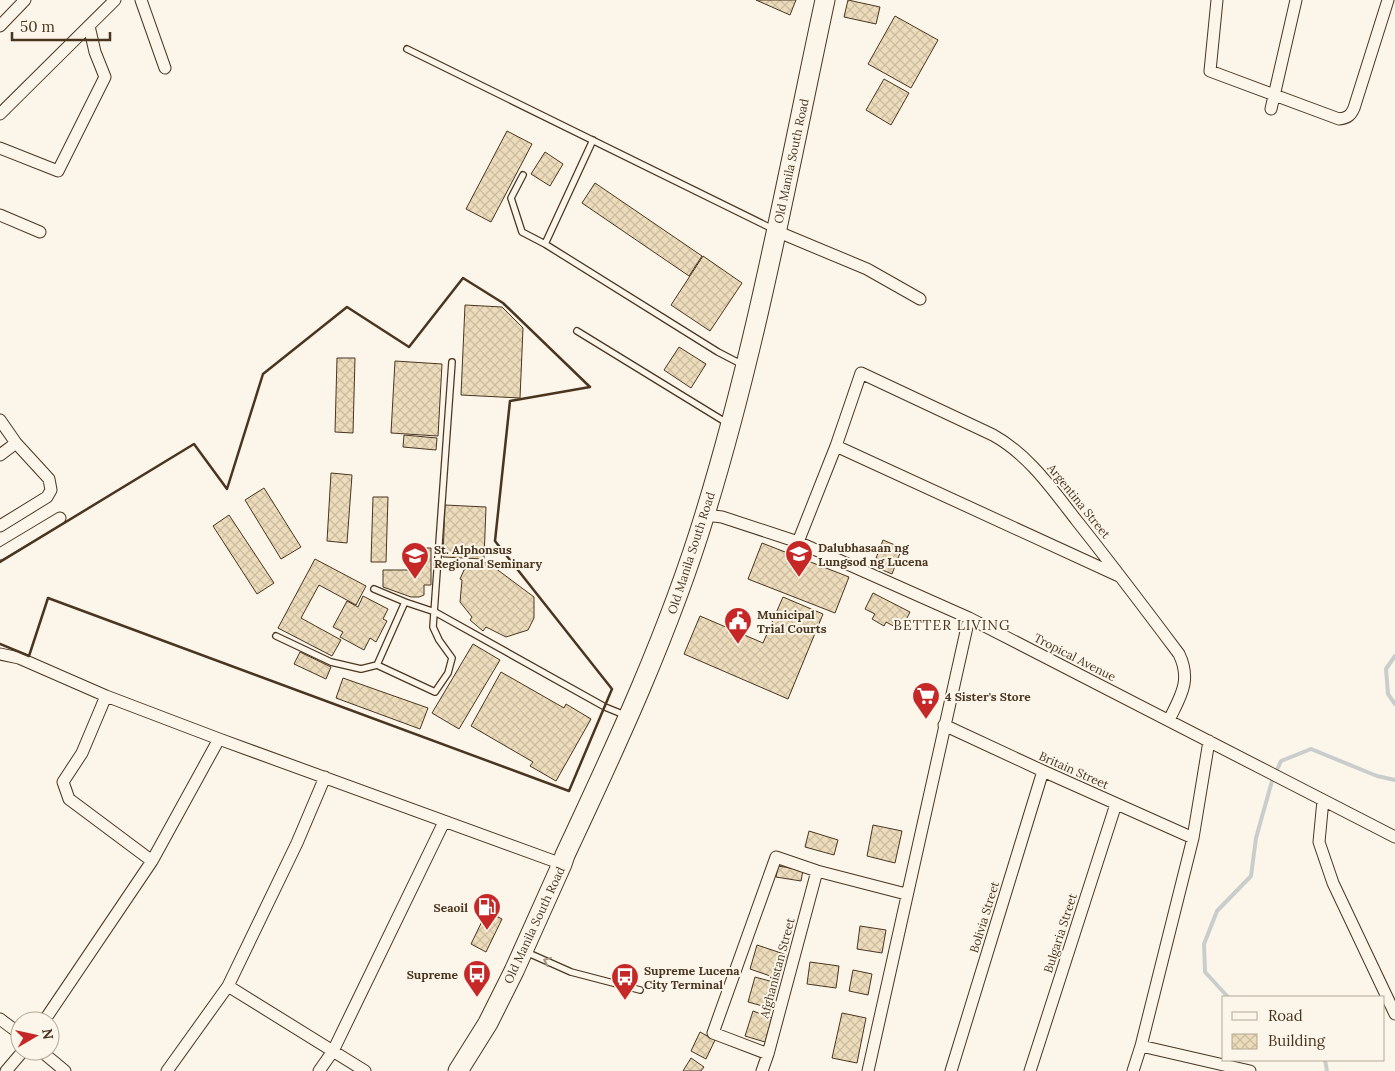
<svg xmlns="http://www.w3.org/2000/svg" width="1395" height="1071" font-family="Lora,serif">
	<style>
		.lines { fill: none; stroke-linecap: round; stroke-linejoin: round }
		.stream { stroke: #c9cecd; stroke-width: 4 }
		.building { fill: url(#building-cross-hatch); stroke: #4a3520 }
		.service-casing { stroke: #4a3520; stroke-width: 8 }
		.minor-casing { stroke: #4a3520; stroke-width: 13 }
		.primary-casing { stroke: #4a3520; stroke-width: 21 }
		.service { stroke: #fbf6e9; stroke-width: 5.5 }
		.minor { stroke: #fbf6e9; stroke-width: 11 }
		.primary { stroke: #fbf6e9; stroke-width: 19 }
		.wall { stroke: #4a3520; stroke-width: 2.5 }
		.oneway { stroke: #a29684 }
		.labels { text-anchor: middle; dominant-baseline: central; stroke-width: 4; stroke-linejoin: round; paint-order: stroke }
		.street-label { font-size: 12px; fill: #4a3520; stroke: #fbf6e9 }
		.poi-label { font-size: 12px; font-weight: bold; fill: #4a3520; stroke: #fbf6e9; text-anchor: start }
		.neighbourhood-label { font-size: 14px; letter-spacing: 1px; fill: #4a3520; stroke: #fbf6e9 }
	</style>
	<defs>
		<pattern id="building-cross-hatch" width="8" height="8" patternUnits="userSpaceOnUse" patternTransform="scale(1.25)"><rect width="8" height="8" fill="#ecdcbc"/><path d="M0 0l8 8M0 8l8-8" fill="none" stroke="#ccbda1"/></pattern>
	</defs>
	<rect width="100%" height="100%" fill="#fbf6e9"/>
	<g class="lines">
		<path class="stream" d="M1395 656 1386 669 1388 694 1395 704
			M1228 997 1205 972 1204 944 1217 911 1251 876 1256 838 1272 781 1281 761 1311 749 1377 776 1395 780
			M1325 1060 1327 1071"/>
	</g>
	<path class="building" d="M756 0H796L790 15Z
		M848 0 880 7 876 24 844 17Z
		M895 16 938 40 911 88 868 64Z
		M884 79 909 93 891 125 866 110Z
		M507 131 532 144 491 222 466 209Z
		M545 152 563 164 550 186 531 174Z
		M595 183 702 256 689 276 582 203Z
		M703 256 742 283 710 331 671 305Z
		M465 305 502 307 523 328 520 398 461 395Z
		M679 347 706 364 691 388 664 370Z
		M337 358H355L353 433 335 432Z
		M395 361 442 364 438 436 391 433Z
		M404 435 437 438 436 450 403 447Z
		M331 473 352 475 347 543 327 541Z
		M264 488 301 547 281 559 245 500Z
		M373 497H388L386 562H371Z
		M445 505 486 507 484 559 443 557Z
		M229 515 274 583 257 594 213 526Z
		M883 540 902 548 892 574 873 566Z
		M762 543 849 577 835 613 748 579Z
		M411 548H431V585H424V595L419 597H411L383 587V570H411Z
		M315 559 366 586 356 605 319 585 301 618 341 640 332 656 278 628Z
		M487 562 534 597V618L528 630 506 637 486 627 483 631 470 620 472 617 460 602 462 580 460 579 464 570 468 568 471 569Z
		M873 593 910 612 901 630 886 622 884 626 872 619 875 614 865 609Z
		M363 596 388 609 383 619 387 621 376 642 370 638 364 650 340 637 343 632 333 627 347 601 358 607Z
		M783 597 823 614 788 699 684 654 700 616 763 643Z
		M473 644 500 660 459 729 432 713Z
		M300 652 331 667 326 679 294 664Z
		M501 672 564 708 566 704 591 719 556 781 530 766 533 762 471 726Z
		M343 678 428 708 420 729 336 698Z
		M873 825 902 831 895 863 867 856Z
		M809 831 838 840 834 855 805 847Z
		M778 866 803 870 801 881 776 877Z
		M487 911 502 919 486 952 471 944Z
		M860 926 886 930 882 953 857 949Z
		M757 945 787 955 779 979 750 969Z
		M810 962 839 966 836 988 807 984Z
		M853 970 872 974 868 995 849 991Z
		M755 977 777 983 770 1008 748 1002Z
		M753 1011 772 1018 765 1042 745 1036Z
		M842 1013 866 1018 857 1063 832 1058Z
		M700 1032 715 1040 706 1059 691 1051Z
		M691 1058 704 1067 701 1071H683Z"/>
	<g class="lines">
		<defs>
			<path id="service" d="M407 49 773 229
				M523 175 511 198 522 232 545 244 718 352 743 365
				M545 244 593 140
				M577 331 727 423
				M374 589 405 602 435 612 605 707 627 716
				M276 636 331 662 361 669 377 665 405 602
				M377 665 435 692 448 673 452 658 439 640 433 627 452 362
				M526 952 571 972 640 990"/>
			<path id="minor" d="M141 0 165 68
				M1217 0 1210 71 1339 119C1348 118 1351 115 1354 108L1388 0
				M0 26 25 0
				M1271 109 1296 0
				M0 114 115 0
				M0 148 58 171 105 77 95 52 89 26
				M0 215 40 232
				M776 231 867 269 920 299
				M0 420 16 443 49 479 51 490 47 497 0 526
				M836 446 1119 576
				M0 455 16 443
				M705 515 722 517 798 542 969 618 1395 837
				M798 542 836 446 861 373 993 435C1029 455 1052 489 1077 521 1112 565 1146 610 1179 654 1192 681 1180 697 1169 720
				M0 554 60 518
				M0 654 19 658 106 696 219 739 562 864
				M106 696 82 753 63 782 69 799 152 861
				M944 725 1043 771 1193 838
				M1323 800 1319 842 1333 883 1395 1014
				M228 986 365 1071
				M0 1019 20 1034
				M44 1021 152 861 219 739
				M1141 1046 1250 1071
				M41 1051 65 1071
				M768 1054 713 1033 776 857 817 871 906 894
				M6 1071 23 1051
				M167 1071 228 986 297 843 325 777
				M319 1071 333 1051 444 822
				M762 1071 768 1054 817 871
				M868 1071 969 618
				M951 1071 1043 771
				M1030 1071 1116 804
				M1133 1071 1141 1046 1193 838 1209 741"/>
			<path id="primary" d="M458 1071 488 1023 514 971 562 864 565 855C617 744 669 632 705 514 757 345 788 172 825 0"/>
		</defs>
		<use href="#service" class="service-casing"/>
		<use href="#minor" class="minor-casing"/>
		<use href="#primary" class="primary-casing"/>
		<use href="#service" class="service"/>
		<use href="#minor" class="minor"/>
		<use href="#primary" class="primary"/>
		<path class="wall" d="M0 562 194 444 227 489 263 374 347 307 409 347 463 278 503 303 590 387 510 401 495 541 612 689 569 791 48 598 29 656 0 644"/>
	</g>
	<defs><path id="oneway-chevron" d="M-2-3.5L2.5 0L-2 3.5" fill="none" stroke-width="1.6" stroke-linecap="round" stroke-linejoin="round" transform="scale(1.25)"/></defs>
	<use class="oneway" href="#oneway-chevron" transform="translate(547 961) rotate(-156)"/>
	<defs>
		<symbol id="university-pin" viewBox="-11 -11 22 30"><path d="M0 17L-7.5 6A9.5 9.5 0 1 1 7.5 6Z" fill="#c62828" stroke="#fbf6e9"/><path d="M0-5L7-2L0 1L-7-2ZM-4 1L0 2.5L4 1V4Q0 6-4 4Z" fill="#fff"/></symbol>
		<symbol id="civic-pin" viewBox="-11 -11 22 30"><path d="M0 17L-7.5 6A9.5 9.5 0 1 1 7.5 6Z" fill="#c62828" stroke="#fbf6e9"/><path d="M-.6-6.5H3V-4.5H.6V-3L4-1V1h2V6H-6V1h2V-1L-.6-3ZM-1.2 2.5V6h2.4V2.5Z" fill="#fff"/></symbol>
		<symbol id="supermarket-pin" viewBox="-11 -11 22 30"><path d="M0 17L-7.5 6A9.5 9.5 0 1 1 7.5 6Z" fill="#c62828" stroke="#fbf6e9"/><path d="M-6-5.5h2.5l.6 2H6L4.5 2H-2.5L-4.4-4H-6ZM-1.5 3.2a1.3 1.3 0 1 0 .1 0ZM3 3.2a1.3 1.3 0 1 0 .1 0Z" fill="#fff"/></symbol>
		<symbol id="fuel-pin" viewBox="-11 -11 22 30"><path d="M0 17L-7.5 6A9.5 9.5 0 1 1 7.5 6Z" fill="#c62828" stroke="#fbf6e9"/><path d="M-5.5-6h7V0h2V4h1.3V-2.5L3-4.5l.8-.8L6-3V5H2.5V1h-1V6h-7ZM-4.2-4.7v3.2H.2V-4.7Z" fill="#fff"/></symbol>
		<symbol id="bus-pin" viewBox="-11 -11 22 30"><path d="M0 17L-7.5 6A9.5 9.5 0 1 1 7.5 6Z" fill="#c62828" stroke="#fbf6e9"/><path d="M-5-6H5V4H4V6H2V4H-2V6H-4V4H-5ZM-3.5-4V0h7V-4ZM-3.5 1.2v1.5H-2V1.2ZM2 1.2v1.5H3.5V1.2Z" fill="#fff"/></symbol>
	</defs>
	<g fill-rule="evenodd">
		<use href="#university-pin" x="783" y="538" width="32" height="43"/>
		<use href="#university-pin" x="399" y="540" width="32" height="43"/>
		<use href="#civic-pin" x="722" y="605" width="32" height="43"/>
		<use href="#supermarket-pin" x="910" y="680" width="32" height="43"/>
		<use href="#fuel-pin" x="471" y="891" width="32" height="43"/>
		<use href="#bus-pin" x="461" y="958" width="32" height="43"/>
		<use href="#bus-pin" x="609" y="961" width="32" height="43"/>
	</g>
	<g class="labels">
		<g class="street-label">
			<text transform="translate(791 161) rotate(-78)">Old Manila South Road</text>
			<text transform="translate(1079 501) rotate(51)">Argentina Street</text>
			<text transform="translate(691 553) rotate(-72)">Old Manila South Road</text>
			<text transform="translate(1075 657) rotate(27)">Tropical Avenue</text>
			<text transform="translate(1074 770) rotate(24)">Britain Street</text>
			<text transform="translate(984 917) rotate(-73)">Bolivia Street</text>
			<text transform="translate(534 925) rotate(-65)">Old Manila South Road</text>
			<text transform="translate(1060 933) rotate(-72)">Bulgaria Street</text>
			<text transform="translate(777 968) rotate(-75)">Afghanistan Street</text>
		</g>
		<g class="poi-label">
			<text x="818" y="547">Dalubhasaan ng<tspan x="818" dy="14">Lungsod ng Lucena</tspan></text>
			<text x="434" y="549">St. Alphonsus<tspan x="434" dy="14">Regional Seminary</tspan></text>
			<text x="757" y="614">Municipal<tspan x="757" dy="14">Trial Courts</tspan></text>
			<text x="945" y="696">4 Sister's Store</text>
			<text x="468" y="907" text-anchor="end">Seaoil</text>
			<text x="644" y="970">Supreme Lucena<tspan x="644" dy="14">City Terminal</tspan></text>
			<text x="458" y="974" text-anchor="end">Supreme</text>
		</g>
		<g class="neighbourhood-label">
			<text x="952" y="625">BETTER LIVING</text>
		</g>
	</g>
	<rect x="1222" y="996" width="162" height="65" fill="#fbf6e9" stroke="#b4a999"/>
	<rect x="1232" y="1012" width="25" height="8" fill="#fbf6e9" stroke="#b4a999"/>
	<text x="1268" y="1021" font-size="15" fill="#4a3520">Road</text>
	<rect x="1232" y="1034" width="25" height="15" fill="url(#building-cross-hatch)" stroke="#b4a999"/>
	<text x="1268" y="1046" font-size="15" fill="#4a3520">Building</text>
	<g transform="translate(35 1036) rotate(81)"><circle r="24" fill="#fbf6e9" stroke="#b4a999"/>
	<path d="M0-4L9 19L0 12L-9 19Z" fill="#c62828"/>
	<text y="-8" font-size="14" font-weight="bold" text-anchor="middle" fill="#4a3520">N</text>
	</g>
	<path d="M12 32v8h98v-8" fill="none" stroke="#4a3520" stroke-width="2.5"/>
	<text x="20" y="32" font-size="15" fill="#4a3520" stroke="#fbf6e9" stroke-width="4" paint-order="stroke">50 m</text>
</svg>
